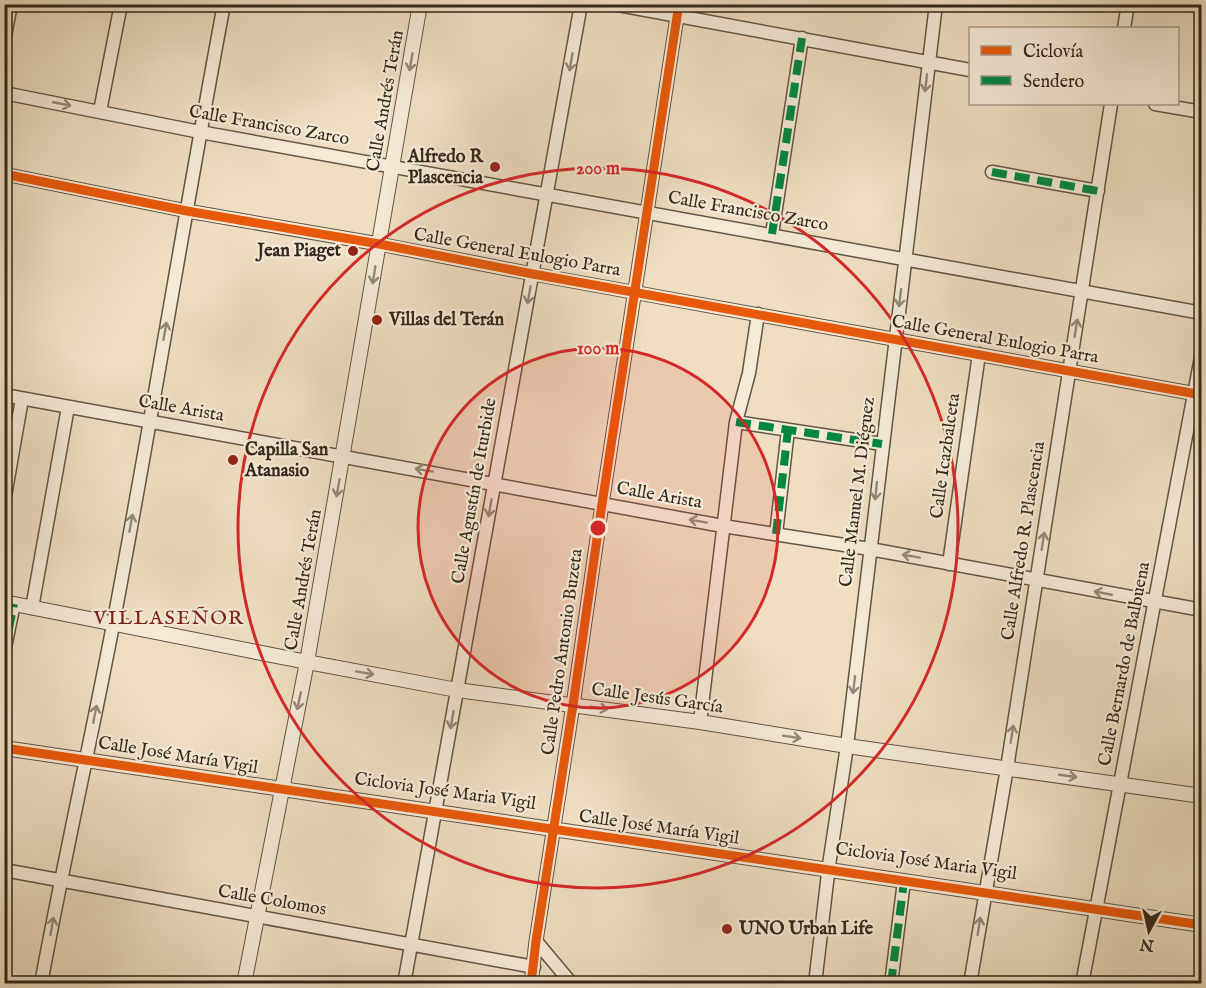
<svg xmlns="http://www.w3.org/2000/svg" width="1206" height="988" font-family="'IM FELL English',serif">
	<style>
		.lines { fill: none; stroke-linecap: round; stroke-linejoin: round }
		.minor-casing { stroke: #625644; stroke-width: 15 }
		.tertiary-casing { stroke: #625644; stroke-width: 16 }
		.minor { stroke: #f5ead7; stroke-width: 12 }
		.tertiary { stroke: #f5ead7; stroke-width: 14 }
		.quiet { stroke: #00873e; stroke-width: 8; stroke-dasharray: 15 8; stroke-linecap: butt }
		.cycleway-casing { stroke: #f5ead7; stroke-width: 13 }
		.cycleway { stroke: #e8590c; stroke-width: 9 }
		.oneway { stroke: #948978 }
		.ring { fill: none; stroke: #d62828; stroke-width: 3 }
		.poi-dot { fill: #8f2418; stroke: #f5ead7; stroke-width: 2 }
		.labels { text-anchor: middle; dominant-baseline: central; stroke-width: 4.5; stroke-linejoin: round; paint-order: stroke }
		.street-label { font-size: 18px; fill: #33281a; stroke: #f5ead7 }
		.poi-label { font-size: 18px; font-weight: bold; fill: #33281a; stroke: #f5ead7; text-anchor: start }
		.neighbourhood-label { font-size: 20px; letter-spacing: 1.5px; fill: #7a1f14; stroke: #f5ead7 }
		.centre { fill: #d62828; stroke: #f5ead7; stroke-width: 3 }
		.ring-label { font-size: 18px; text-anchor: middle; font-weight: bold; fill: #d62828; stroke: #f5ead7; stroke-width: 4.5; stroke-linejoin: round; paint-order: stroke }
	</style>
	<rect width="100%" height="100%" fill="#efdec2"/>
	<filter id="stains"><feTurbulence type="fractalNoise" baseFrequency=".00333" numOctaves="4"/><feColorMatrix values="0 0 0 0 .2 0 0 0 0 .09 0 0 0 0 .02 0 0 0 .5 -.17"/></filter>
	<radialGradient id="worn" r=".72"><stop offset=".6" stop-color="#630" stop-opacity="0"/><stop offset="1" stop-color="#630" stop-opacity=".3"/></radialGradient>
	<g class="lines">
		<defs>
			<path id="minor" d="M613 4 970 70
				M1124 28 1128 4
				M4 42 11 4
				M4 93 200 132 1202 313
				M1155 104 1202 112
				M100 111 121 4
				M992 172 1098 191
				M4 174 187 211 379 244 533 274 1202 395
				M772 234 802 38
				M4 395 723 526 870 549 1202 610
				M736 422 882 444
				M4 502 22 399
				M776 534 788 430
				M949 564 979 354
				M32 608 68 407
				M4 652 14 604
				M700 722 736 422 749 373 758 314
				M4 870 534 967
				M536 941 572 984
				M41 984C63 864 90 745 113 625 152 419 185 211 224 4
				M404 984 581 4
				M531 984 536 941 573 705 602 504 679 4
				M815 984 829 865 847 746 936 4
				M891 984 904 881
				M970 984 1007 768 1111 104
				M1082 984 1202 352"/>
			<path id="tertiary" d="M4 602 307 662 457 690 700 722 847 746 1202 796
				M4 748 1202 925
				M244 984 307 662 420 4"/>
		</defs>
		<use href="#minor" class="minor-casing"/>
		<use href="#tertiary" class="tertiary-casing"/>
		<use href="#minor" class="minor"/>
		<use href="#tertiary" class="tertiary"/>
		<path class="quiet" d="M992 172 1098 191
			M772 234 802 38
			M736 422 882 444
			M776 534 788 430
			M4 652 14 604
			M891 984 904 881"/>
		<defs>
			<path id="cycleway" d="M4 174 187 211 379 244 533 274 1202 395
				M4 748 1202 925
				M531 984 536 941 573 705 602 504 679 4"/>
		</defs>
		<use href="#cycleway" class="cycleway-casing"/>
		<use href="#cycleway" class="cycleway"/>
	</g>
	<defs><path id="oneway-shaft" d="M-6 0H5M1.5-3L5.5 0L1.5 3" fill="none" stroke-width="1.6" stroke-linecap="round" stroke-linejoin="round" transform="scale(1.5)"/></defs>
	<g class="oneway">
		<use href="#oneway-shaft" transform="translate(411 62) rotate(100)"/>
		<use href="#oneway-shaft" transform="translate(571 62) rotate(100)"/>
		<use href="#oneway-shaft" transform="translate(926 83) rotate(97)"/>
		<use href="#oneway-shaft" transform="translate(62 104) rotate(11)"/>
		<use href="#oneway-shaft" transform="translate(374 275) rotate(99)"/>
		<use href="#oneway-shaft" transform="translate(529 295) rotate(100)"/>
		<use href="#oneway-shaft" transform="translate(900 298) rotate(97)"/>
		<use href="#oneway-shaft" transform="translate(1076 328) rotate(-81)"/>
		<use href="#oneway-shaft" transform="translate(165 331) rotate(-80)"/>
		<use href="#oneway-shaft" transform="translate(424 470) rotate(-170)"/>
		<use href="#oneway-shaft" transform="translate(338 488) rotate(100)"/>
		<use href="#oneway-shaft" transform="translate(876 491) rotate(96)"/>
		<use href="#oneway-shaft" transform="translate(490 508) rotate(100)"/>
		<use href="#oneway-shaft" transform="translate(698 521) rotate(-170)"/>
		<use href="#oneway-shaft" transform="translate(131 523) rotate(-80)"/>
		<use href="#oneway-shaft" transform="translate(1043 541) rotate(-81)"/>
		<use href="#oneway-shaft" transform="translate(911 556) rotate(-170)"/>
		<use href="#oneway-shaft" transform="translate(1103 593) rotate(-169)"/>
		<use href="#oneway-shaft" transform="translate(365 673) rotate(10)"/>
		<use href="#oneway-shaft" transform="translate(854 685) rotate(97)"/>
		<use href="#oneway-shaft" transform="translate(299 701) rotate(102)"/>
		<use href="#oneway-shaft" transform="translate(599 708) rotate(8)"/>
		<use href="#oneway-shaft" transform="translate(95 714) rotate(-79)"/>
		<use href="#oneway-shaft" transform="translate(452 720) rotate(100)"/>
		<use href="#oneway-shaft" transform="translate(1012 734) rotate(-81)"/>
		<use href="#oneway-shaft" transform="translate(792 737) rotate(9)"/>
		<use href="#oneway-shaft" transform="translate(1068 776) rotate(8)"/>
		<use href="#oneway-shaft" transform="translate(52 926) rotate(-80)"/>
		<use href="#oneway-shaft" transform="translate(979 926) rotate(-81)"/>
	</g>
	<circle cx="598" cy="528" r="180" fill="#d62828" fill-opacity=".12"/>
	<g class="ring">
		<circle cx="598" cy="528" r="180"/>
		<circle cx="598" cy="528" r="360"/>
	</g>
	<g class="poi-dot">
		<circle cx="495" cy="167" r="6"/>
		<circle cx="353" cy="251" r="6"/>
		<circle cx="377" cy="320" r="6"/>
		<circle cx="233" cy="460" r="6"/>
		<circle cx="727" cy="929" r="6"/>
	</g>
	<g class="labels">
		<g class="street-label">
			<text transform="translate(386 101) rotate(-80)">Calle Andrés Terán</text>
			<text transform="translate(269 126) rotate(10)">Calle Francisco Zarco</text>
			<text transform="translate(748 212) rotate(10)">Calle Francisco Zarco</text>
			<text transform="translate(517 253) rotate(10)">Calle General Eulogio Parra</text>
			<text transform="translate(995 340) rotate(10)">Calle General Eulogio Parra</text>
			<text transform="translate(181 409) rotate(10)">Calle Arista</text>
			<text transform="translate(946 456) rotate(-82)">Calle Icazbalceta</text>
			<text transform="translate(475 491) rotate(-80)">Calle Agustín de Iturbide</text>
			<text transform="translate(858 492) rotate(-83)">Calle Manuel M. Diéguez</text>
			<text transform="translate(659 496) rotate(10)">Calle Arista</text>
			<text transform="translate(1024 541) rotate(-81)">Calle Alfredo R. Plascencia</text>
			<text transform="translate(304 580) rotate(-80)">Calle Andrés Terán</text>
			<text transform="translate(563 652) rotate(-82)">Calle Pedro Antonio Buzeta</text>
			<text transform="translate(1125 664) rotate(-79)">Calle Bernardo de Balbuena</text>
			<text transform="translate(657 699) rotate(8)">Calle Jesús García</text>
			<text transform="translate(178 756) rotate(9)">Calle José María Vigil</text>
			<text transform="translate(445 792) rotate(8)">Ciclovia José Maria Vigil</text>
			<text transform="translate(659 828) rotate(8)">Calle José María Vigil</text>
			<text transform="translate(926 862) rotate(8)">Ciclovia José Maria Vigil</text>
			<text transform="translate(272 901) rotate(10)">Calle Colomos</text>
		</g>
		<g class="poi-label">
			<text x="483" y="157" text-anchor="end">Alfredo R<tspan x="483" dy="21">Plascencia</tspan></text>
			<text x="341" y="251" text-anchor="end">Jean Piaget</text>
			<text x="389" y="320">Villas del Terán</text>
			<text x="245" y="450">Capilla San<tspan x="245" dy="21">Atanasio</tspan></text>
			<text x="739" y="929">UNO Urban Life</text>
		</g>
		<g class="neighbourhood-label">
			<text x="169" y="618">VILLASEÑOR</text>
		</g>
	</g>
	<circle cx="598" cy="528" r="9" class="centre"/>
	<g class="ring-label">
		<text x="598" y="174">200 m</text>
		<text x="598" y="354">100 m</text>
	</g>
	<rect width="1206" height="988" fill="none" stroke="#efdec2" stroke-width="24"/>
	<rect x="6" y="6" width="1194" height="976" fill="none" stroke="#33281a" stroke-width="3"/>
	<rect x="12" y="12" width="1182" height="964" fill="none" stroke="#33281a" stroke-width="1.5"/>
	<rect x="969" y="27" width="210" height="78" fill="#f5ead7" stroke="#a79c8b" stroke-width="1.5"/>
	<rect x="981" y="46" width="30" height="9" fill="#e8590c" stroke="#a79c8b" stroke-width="1.5"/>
	<text x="1023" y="57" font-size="18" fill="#33281a">Ciclovía</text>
	<rect x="981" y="76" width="30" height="9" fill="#00873e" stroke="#a79c8b" stroke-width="1.5"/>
	<text x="1023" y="87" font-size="18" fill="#33281a">Sendero</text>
	<g transform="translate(1149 931) rotate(188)" stroke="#f5ead7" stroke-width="4.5" paint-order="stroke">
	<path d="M0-4.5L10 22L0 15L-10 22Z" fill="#33281a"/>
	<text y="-9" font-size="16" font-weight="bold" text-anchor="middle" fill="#33281a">N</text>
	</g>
	<rect width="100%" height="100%" filter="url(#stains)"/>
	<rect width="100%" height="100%" fill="url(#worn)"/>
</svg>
